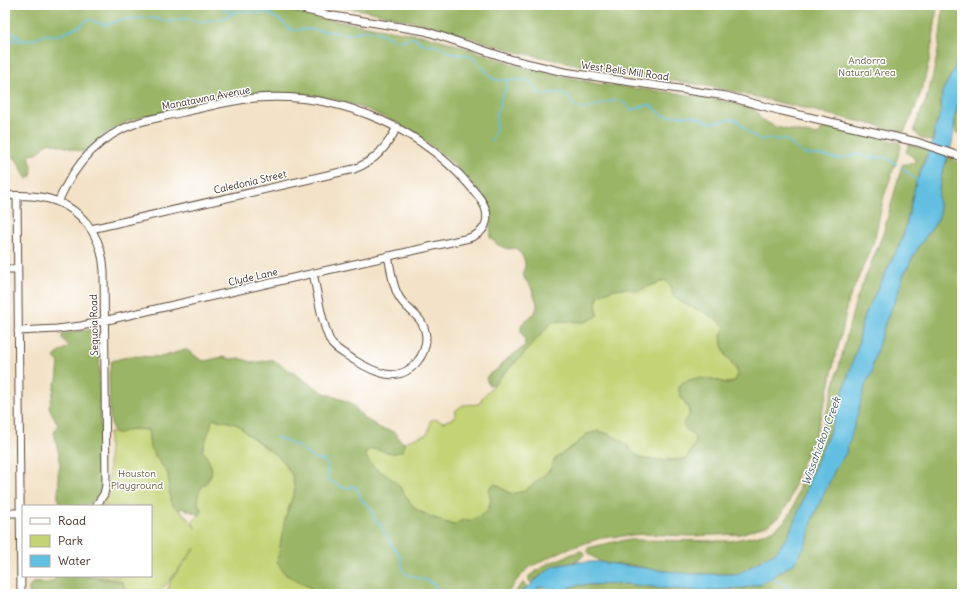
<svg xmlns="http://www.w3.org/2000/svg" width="967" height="599" font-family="Delius,sans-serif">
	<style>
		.green { fill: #c3d375; stroke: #7f7e4a }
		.forest { fill: #9ab566; stroke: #6a7042 }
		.sand { fill: #eeda9e; stroke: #94825e }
		.water { fill: #63bfe1; stroke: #4f7480 }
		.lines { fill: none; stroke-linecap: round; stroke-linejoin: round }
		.stream { stroke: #63bfe1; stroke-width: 1.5 }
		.minor-casing { stroke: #574637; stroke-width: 9 }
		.minor { stroke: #fff; stroke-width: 7 }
		.labels { text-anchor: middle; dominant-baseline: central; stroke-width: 3; stroke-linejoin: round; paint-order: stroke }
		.park-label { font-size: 10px; fill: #645d38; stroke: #fff }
		.street-label { font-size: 10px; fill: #3b2a1e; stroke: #fff }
		.water-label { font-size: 11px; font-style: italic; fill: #495e62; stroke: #fff }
	</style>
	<rect width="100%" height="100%" fill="#fff"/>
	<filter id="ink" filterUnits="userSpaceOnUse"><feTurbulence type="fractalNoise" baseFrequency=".025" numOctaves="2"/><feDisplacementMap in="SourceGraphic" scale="8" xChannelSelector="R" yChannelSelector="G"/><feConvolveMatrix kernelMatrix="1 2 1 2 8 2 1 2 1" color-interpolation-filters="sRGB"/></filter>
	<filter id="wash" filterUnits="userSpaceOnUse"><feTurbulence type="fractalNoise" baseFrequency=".012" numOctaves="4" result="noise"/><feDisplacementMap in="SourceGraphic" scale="16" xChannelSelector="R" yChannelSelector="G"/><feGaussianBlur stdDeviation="0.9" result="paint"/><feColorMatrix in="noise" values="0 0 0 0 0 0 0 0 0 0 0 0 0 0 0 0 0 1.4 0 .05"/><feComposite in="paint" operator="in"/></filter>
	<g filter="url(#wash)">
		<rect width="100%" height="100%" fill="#f3e2c7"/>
		<path class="green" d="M665 280C673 287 671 294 676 299 682 304 691 306 699 309 709 313 718 319 726 327L721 336 732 365C738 369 738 374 735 381 723 386 721 379 711 379 700 380 689 385 679 387 679 400 690 404 689 416L685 420 689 432 694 436 696 442 686 459 674 460 643 459 633 453 628 446 620 440 608 434 598 431 587 434 576 444 555 459 549 471 525 491 511 494 495 484 490 487 489 493 491 499 488 511 471 521 464 519 454 525C444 522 423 514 415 508 407 501 404 490 396 483 386 472 367 469 365 452 374 445 384 453 394 453 396 453 400 451 403 450L404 443 407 441 427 434 429 430 430 421C436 417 438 421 444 422L455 417V411L463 405 479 404 483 397 505 372 518 360 553 321H568L596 303 599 294 615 289 626 288 637 291Z
			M214 419 229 422 238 425 246 433 282 459 292 475 295 490 285 519V574L311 588 312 594H169L167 592 171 580 195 548C187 557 164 590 156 594 149 596 138 594 130 594L122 582 119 580 83 576H151V506H101L107 498 109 490V433H118L130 429 148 430 150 448 168 474 171 503 186 516 196 529 192 522 199 515 201 510C200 508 198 504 198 501 194 481 227 483 202 451L211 422Z"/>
		<path class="forest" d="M5 5H272L312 17 426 36 448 42 519 66 598 84 676 93 714 99 738 104 755 110 761 119 776 127 804 133 818 135 821 132V126H827L844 129 865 136 880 138 900 143 901 147 884 196 874 241 847 304 843 328 834 361 830 384 817 430 797 475 789 502 781 515 768 525 740 534 689 536 643 534 601 538 564 550 528 568 517 580 507 594H312L311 588 285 574 277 562 285 519 295 490 292 475 281 459 246 433 238 425 229 422 214 419 211 422V426L202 450C227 483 194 480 198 501 198 504 200 508 201 510L199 515 182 508 178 510 171 503 170 500 168 474 150 448 148 430C143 430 137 429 131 429 125 430 119 436 113 431L110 419 109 374 111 362 112 361 130 356 161 357 172 354 182 350H187L201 360 205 361 222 357 231 359 239 358 251 362H259L269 360H273L324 393 351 403 364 418 382 429 391 431 396 433 399 439 404 443 403 450C401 451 397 453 394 453 384 453 374 445 365 452 367 469 386 472 396 483 404 490 407 501 415 508 423 515 443 522 454 525L464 519 471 521 488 511 491 499 489 493 490 487 495 484 511 494 525 491 549 471 555 459 576 444 587 434 598 431 608 434 620 440 628 446 633 453 643 459 674 460 686 459 696 442 694 436 689 432 683 425 685 420 689 416V410L679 393V387L683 382 696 378 712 379 725 383 729 384 735 381 738 374 736 367 726 356 722 345 721 336 725 327C711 312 691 309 674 298L670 285 665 280 637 291 626 288 615 289 599 295 596 303 598 316 585 322 553 321 518 360 505 372 495 384 489 385 486 378 489 374 497 370 503 362 524 347C528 338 519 333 521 326 523 320 533 317 536 310 539 303 535 299 533 293 532 291 532 289 531 287 529 283 525 281 524 277 522 272 525 269 525 264 525 258 520 253 516 248L508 249 498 245 490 238 491 233 490 226 491 222V215L490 207 485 198 460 170 443 155 422 139 397 123 366 109 337 100 319 96 265 93 219 100 203 104 145 116 129 121 109 131 82 152 49 142 37 154 29 155 32 167 31 177 27 179C20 169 19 155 5 155Z
			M332 5H937C933 49 925 93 904 132L714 87 615 72 517 52 444 29 368 11Z
			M943 5H962V43L954 70 944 87 941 102V113L934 130 932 142C924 139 917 138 914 129 917 120 922 110 926 100 936 69 941 37 943 5Z
			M962 94 961 126 959 134 956 133C954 119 956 107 962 94Z
			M909 144 929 151 925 158 916 182 905 230 900 244 874 296 862 322 859 342 833 424 811 475 801 506 789 534 777 551 740 573 733 574H690L668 572 631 565 602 563 589 554 587 551 588 548 618 541 626 540 730 541 756 536 775 529 785 521 793 509 803 473 818 443 821 433 840 363 855 303 883 234 902 165C906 163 910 165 915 162L914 158 906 152Z
			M948 157 962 164V594H563L570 587 580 585 627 584 659 588 706 591 744 588 761 584 786 569 808 538 813 518 837 465 845 455 866 383 872 373 873 363 885 323 897 296 903 276 919 246 937 221 940 214 938 197 941 177Z
			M94 329 96 330 99 336 101 485C96 509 82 506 62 506 56 500 58 493 59 486 59 482 58 479 58 476 58 472 60 468 60 464 60 453 55 443 54 433L58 425 49 407 52 397 55 383 57 380 59 363 54 357 57 354 69 346 62 338V335L63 334Z
			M580 551 583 552 584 554C579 564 565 563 555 566 551 567 536 579 531 583L529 581V576L547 564Z
			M56 576H85L123 582 124 588 133 594H29V588L32 583 53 582Z
			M523 583H524L527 587 519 594H513Z"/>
		<path class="sand" d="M539 587H545L548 589 556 588 554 594H534Z"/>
		<path class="water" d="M962 43V94L958 104 955 116 954 130 952 143 941 177 938 197 940 214 937 221 919 246 903 276 897 296 885 323 873 363 872 373 866 383 850 441 845 455 837 465 813 518 808 538 804 548 794 563 761 584 744 588 706 591 659 588 627 584 580 585 570 587 563 594H554L555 588 548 589 545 587H539L534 594H519L553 566 578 562H599L690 574H733L740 573 777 551 789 534 801 506 811 475 833 424 859 342 862 322 874 296 900 244 905 230 916 182 934 138V131L941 113 942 92 954 70Z"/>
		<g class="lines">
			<path class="stream" d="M223 5V10L235 12
				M5 29 18 36 22 40
				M5 39 19 41 31 40 39 38 43 35H59L80 26 89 19 102 24H109L120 20 141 18H155L165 22 188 18 200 22 224 18 235 12 245 11 256 13H268L281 21 291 30 307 29 347 34 367 30 380 33 394 40 400 41 410 38H414L424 44 435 45 453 54 468 55 474 58 491 77 496 80H527C534 84 534 90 539 93 547 99 555 90 563 93 571 97 571 107 581 109 592 111 612 95 623 102 626 104 628 108 632 110L647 105 652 106 661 114 665 116H694L710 123 733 119 738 121 748 132 760 140 769 138 774 140 785 139 802 153 808 155H818L839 159 860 154 872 158 884 157 897 164
				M491 141 496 129 497 111 500 106 499 102 507 87V80
				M902 167 918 182
				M276 437C279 438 294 444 297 446 308 453 311 460 325 461L328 467 327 478 329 481C340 484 342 492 353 486L356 487C359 491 359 495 361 499 367 507 374 506 374 518L381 526 392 546 400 555 404 572 408 575 426 580 435 585 439 592 442 594
				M770 578C780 584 787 580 790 594"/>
		</g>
	</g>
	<g filter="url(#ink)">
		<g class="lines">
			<defs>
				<path id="minor" d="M286 5 327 15 425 31 513 60 564 72 726 96 778 110 917 142 962 157
					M5 195C18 196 32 195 45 198 81 206 102 235 104 271L106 485 104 494 96 506
					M17 196 21 594
					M91 229 354 169C375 161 387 147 397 127
					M5 269H17
					M313 273C317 291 323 331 332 344 338 351 347 355 354 360 374 372 398 385 417 362 423 355 426 346 426 337 424 314 406 312 398 295 392 284 391 269 388 256
					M18 331 57 329 81 326 469 238C490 231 491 213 479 197 426 129 342 91 255 98 231 100 208 107 184 112 168 116 152 118 137 123 98 136 74 165 58 202
					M5 513H23"/>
			</defs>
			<use href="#minor" class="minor-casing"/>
			<use href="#minor" class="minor"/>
		</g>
	</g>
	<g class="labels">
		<g class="park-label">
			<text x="867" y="60">Andorra<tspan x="867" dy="12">Natural Area</tspan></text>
			<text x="137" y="473">Houston<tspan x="137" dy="12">Playground</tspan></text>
		</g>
		<g class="street-label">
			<text transform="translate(625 71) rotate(8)">West Bells Mill Road</text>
			<text transform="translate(206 98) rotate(-11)">Manatawna Avenue</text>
			<text transform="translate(250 182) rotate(-13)">Caledonia Street</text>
			<text transform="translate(253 277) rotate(-13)">Clyde Lane</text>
			<text transform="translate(94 325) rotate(-91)">Sequoia Road</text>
		</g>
		<g class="water-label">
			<text transform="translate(821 441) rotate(-70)">Wissahickon Creek</text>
		</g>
	</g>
	<rect width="967" height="599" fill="none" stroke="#fff" stroke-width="20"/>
	<rect x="22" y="505" width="130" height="72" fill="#ffffff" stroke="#b1aaa5"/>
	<rect x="30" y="518" width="20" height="6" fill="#ffffff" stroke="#b1aaa5"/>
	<text x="58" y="525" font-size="12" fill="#3b2a1e">Road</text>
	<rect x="30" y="535" width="20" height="12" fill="#c3d375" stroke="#b1aaa5"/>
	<text x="58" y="545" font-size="12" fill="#3b2a1e">Park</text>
	<rect x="30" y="555" width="20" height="12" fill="#63bfe1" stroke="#b1aaa5"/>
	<text x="58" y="565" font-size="12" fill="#3b2a1e">Water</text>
</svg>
